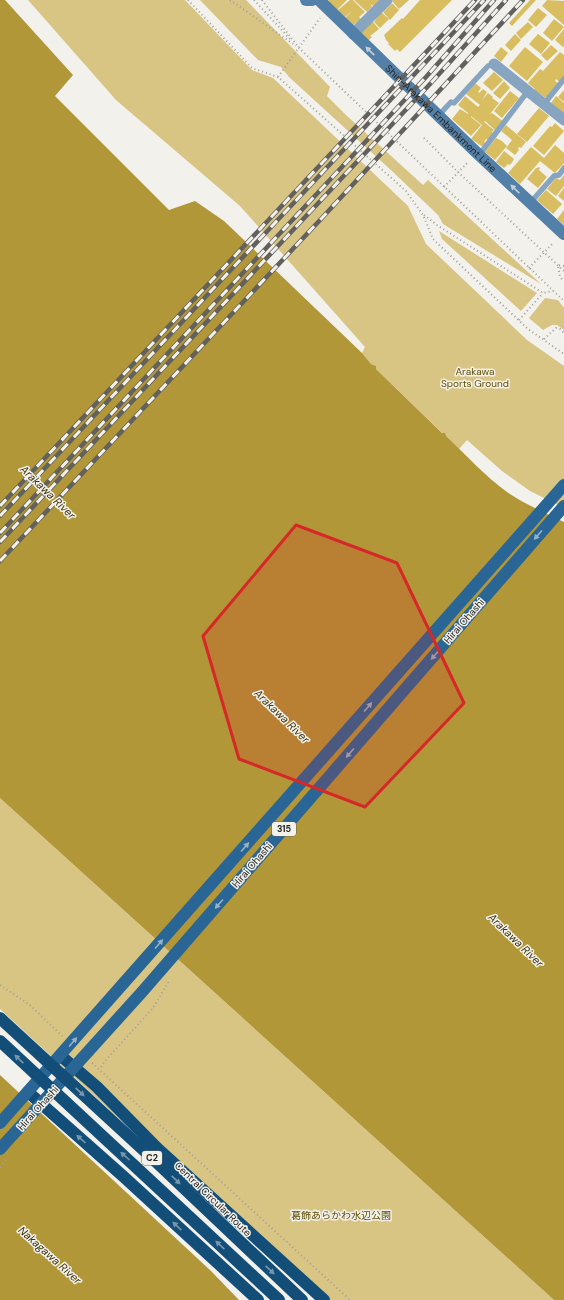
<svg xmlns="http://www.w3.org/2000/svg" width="564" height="1300" font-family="'DM Sans','Noto Sans JP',sans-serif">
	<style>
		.green { fill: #d8c483 }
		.water { fill: #b29738 }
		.building { fill: #d9bd61 }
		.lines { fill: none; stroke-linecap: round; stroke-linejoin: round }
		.path { stroke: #a09f9b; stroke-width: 2; stroke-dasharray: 1 3; stroke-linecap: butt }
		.lane { stroke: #87a5c1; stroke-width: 5.5 }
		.street { stroke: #87a5c1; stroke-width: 11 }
		.secondary { stroke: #5280a8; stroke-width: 12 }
		.highway { stroke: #134e79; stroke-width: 12 }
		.rail-casing { stroke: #62615e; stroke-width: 4.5 }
		.rail { stroke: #f2f1ec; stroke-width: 3; stroke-dasharray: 9; stroke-linecap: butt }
		.primary-bridge { stroke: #296595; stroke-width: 12 }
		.highway-bridge { stroke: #134e79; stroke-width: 12 }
		.oneway { fill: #c2cfd8 }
		.oneway2 { fill: #98b2c5 }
		.oneway3 { fill: #7797ad }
		.marked { fill: #d62828; fill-opacity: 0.2; stroke: #d62828; stroke-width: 3; stroke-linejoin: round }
		.labels { text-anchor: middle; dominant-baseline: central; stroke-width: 3; stroke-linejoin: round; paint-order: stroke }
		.shield { fill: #f2f1ec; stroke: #62625f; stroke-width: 1 }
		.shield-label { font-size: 9px; font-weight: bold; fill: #252422 }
		.street-label { font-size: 10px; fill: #252422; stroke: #f2f1ec }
		.park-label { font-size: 10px; fill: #604d00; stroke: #f2f1ec }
		.water-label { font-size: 11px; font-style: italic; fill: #3d3108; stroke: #f2f1ec }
	</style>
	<rect width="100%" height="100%" fill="#f2f1ec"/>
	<path class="green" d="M28 0H185L252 70 273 78 408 206 426 244 527 340 564 366V508L530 491 502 471 467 440 459 449 376 369V366L371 364 362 353 365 347 240 206 116 100Z
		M200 0H246L330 87 327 96 346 115 423 185 428 180 541 284 443 224 438 215 393 172 289 77 281 67 258 60Z
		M439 231 537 293 521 311 442 239Z
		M545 298 558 300 564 308V330L557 325H552L543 330 529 318Z
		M0 798 554 1300H316L0 1009Z"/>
	<path class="water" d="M0 0H5L73 75 55 96 169 210 195 201 224 221 362 353 371 364 376 366V369L442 433H445L446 436C466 455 485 476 507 492 525 504 545 513 564 522V1300H554L0 798Z
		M0 1075 211 1271 239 1300H0Z"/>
	<path class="building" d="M329 0H347L337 10 328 1Z
		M350 0H353L365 12 359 17 361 19 352 26 345 18 353 10 345 17 338 10Z
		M354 0H381L373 6 371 4 372 7 367 12Z
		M393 0H409L399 9 392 1Z
		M420 0H452L400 52 397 49 395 51 388 44 389 43 386 40 384 35 402 18 403 19Z
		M530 0H536L512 26 509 23Z
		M547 0 564 1V25L542 6Z
		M392 3 399 10 390 20 383 12Z
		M538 8 547 15 536 27 528 20Z
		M381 12 389 19 380 28 374 22Z
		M554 19 564 27 552 41 543 33Z
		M372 21 379 29 370 36 372 37 368 41 360 33Z
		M528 22 533 27 521 39 516 33Z
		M564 29V46L563 47 555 40Z
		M515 34 521 40 511 51 505 45Z
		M538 34 550 43 541 54 529 44Z
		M551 45 558 51 547 61 541 55Z
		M501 47 508 53 501 62 494 56Z
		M525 47 543 62 527 81 509 66Z
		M560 52 564 55V78L560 82 556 79 555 81 559 84 546 98 534 90 535 89 528 83 540 69 543 71Z
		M494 72 503 80 492 91 483 83Z
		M504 81 510 88 500 99 493 93Z
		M475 83 481 88 478 92 479 93 483 89 487 92 482 100 488 93 493 97 483 108 492 98 499 103 490 114 492 113 504 122 496 131 485 121 484 122 494 130 492 132 494 133 489 140 486 139 484 142 486 143 483 147 471 139 482 125 471 116V117L481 125 471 136 452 119 460 109 468 114V113L458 105 465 96 478 107 480 105 466 94Z
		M564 90V102L558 97Z
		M510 91 519 98 502 118 494 111Z
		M556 96 564 103V114L551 103Z
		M539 108 549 116 527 142 517 134Z
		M555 123 564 131 544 155 533 146 550 126 552 127Z
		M506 125 526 142 521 148 519 147 518 149 519 150 515 155 506 148 512 140 501 131Z
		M496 138 502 141 507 146 495 160 485 152Z
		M555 145 564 153V163L555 173 540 161 520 184 508 173 531 147 544 158Z
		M504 151 514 159 511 164 509 165 508 164 504 168 496 162Z
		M539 167 540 168 539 170 547 177 538 188 527 179 536 168H537Z
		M564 175V186L556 196 547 189 556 178 560 180Z
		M564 188V201L558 196Z
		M546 190 562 204 553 214 537 200Z
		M564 210V225L557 219Z"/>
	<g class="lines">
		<path class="path" d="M188 0 252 68 278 77 406 191 423 215 433 239 436 242 528 329 564 354
			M230 0 296 46
			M254 0 291 40
			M262 0 299 48 564 301
			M278 77 320 18
			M424 138 458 172 564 271
			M444 187 469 161
			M424 215 437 225 543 293 553 291
			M564 266 558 265 560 277 564 281
			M529 268 554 242
			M519 320 543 293
			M544 339 556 328 560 329 564 333
			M0 985 30 1005 62 1036
			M92 1063 350 1300
			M101 1067 105 1061 153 1008 169 981
			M0 1167 7 1159"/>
		<path class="lane" d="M544 104 564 79
			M438 116 451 102 454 103 488 66 494 64
			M477 153 483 150 528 91
			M530 203 554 176 559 175 564 168"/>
		<path class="street" d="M353 34 387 0
			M494 64 564 120"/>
		<g class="secondary">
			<path d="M306 0H312"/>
			<path id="s1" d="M319 0 477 153 564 234"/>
		</g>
		<path class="highway" d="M61 1056 97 1087 157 1148 324 1300
			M28 1092 124 1177 258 1300"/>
		<defs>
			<path id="rail" d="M0 506 475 0
				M0 516 484 0
				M0 533 426 77 494 0
				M0 542 431 83 506 0
				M0 561 321 219 523 0"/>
		</defs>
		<use href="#rail" class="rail-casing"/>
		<use href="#rail" class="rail"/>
		<path class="primary-bridge" d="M0 1123 564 485
			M0 1149 142 992 564 506"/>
		<path class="highway-bridge" d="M0 1018 149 1155 302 1300
			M0 1041 279 1300"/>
	</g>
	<defs><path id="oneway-solid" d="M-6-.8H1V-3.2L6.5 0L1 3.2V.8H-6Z"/></defs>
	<g class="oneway">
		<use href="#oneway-solid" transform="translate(370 51) rotate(-136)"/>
		<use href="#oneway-solid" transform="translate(515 189) rotate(-137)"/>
	</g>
	<g class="oneway2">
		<use href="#oneway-solid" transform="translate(538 535) rotate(131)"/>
		<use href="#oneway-solid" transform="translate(435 655) rotate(131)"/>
		<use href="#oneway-solid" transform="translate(368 707) rotate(-49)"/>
		<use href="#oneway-solid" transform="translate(350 753) rotate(131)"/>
		<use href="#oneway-solid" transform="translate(245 847) rotate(-49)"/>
		<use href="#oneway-solid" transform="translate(219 904) rotate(131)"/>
		<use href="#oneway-solid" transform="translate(159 944) rotate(-49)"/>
		<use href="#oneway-solid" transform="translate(73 1042) rotate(-49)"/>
	</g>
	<g class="oneway3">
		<use href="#oneway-solid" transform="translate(19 1059) rotate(-137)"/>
		<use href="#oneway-solid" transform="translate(80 1092) rotate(43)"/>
		<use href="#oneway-solid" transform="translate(81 1139) rotate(-138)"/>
		<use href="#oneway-solid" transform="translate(125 1156) rotate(-138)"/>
		<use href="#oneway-solid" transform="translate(176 1180) rotate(44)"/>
		<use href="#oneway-solid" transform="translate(177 1226) rotate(-137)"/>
		<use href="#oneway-solid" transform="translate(220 1245) rotate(-137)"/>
		<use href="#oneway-solid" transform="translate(270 1270) rotate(43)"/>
	</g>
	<path class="marked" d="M296 525 397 563 464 703 365 807 239 759 203 636Z"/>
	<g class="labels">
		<g class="shield">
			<rect x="272" y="822" width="24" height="14" rx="3"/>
			<rect x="142" y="1151" width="20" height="14" rx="3"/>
		</g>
		<g class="shield-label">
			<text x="284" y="829">315</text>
			<text x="152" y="1158">C2</text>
		</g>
		<g class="street-label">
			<text stroke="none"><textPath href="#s1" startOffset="170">Shin-Arakawa Embankment Line</textPath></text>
			<text transform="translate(464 621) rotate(-49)">Hirai Ohashi</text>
			<text transform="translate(252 865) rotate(-49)">Hirai Ohashi</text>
			<text transform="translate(38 1108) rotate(-48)">Hirai Ohashi</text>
			<text transform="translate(213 1199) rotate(44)">Central Circular Route</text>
		</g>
		<g class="park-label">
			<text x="475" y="371">Arakawa<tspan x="475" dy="12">Sports Ground</tspan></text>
			<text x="341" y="1215">葛飾あらかわ水辺公園</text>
		</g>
		<g class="water-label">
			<text transform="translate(48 492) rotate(44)">Arakawa River</text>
			<text transform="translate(282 716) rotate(44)">Arakawa River</text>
			<text transform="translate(516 940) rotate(44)">Arakawa River</text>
			<text transform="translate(50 1255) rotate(42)">Nakagawa River</text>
		</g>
	</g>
</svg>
